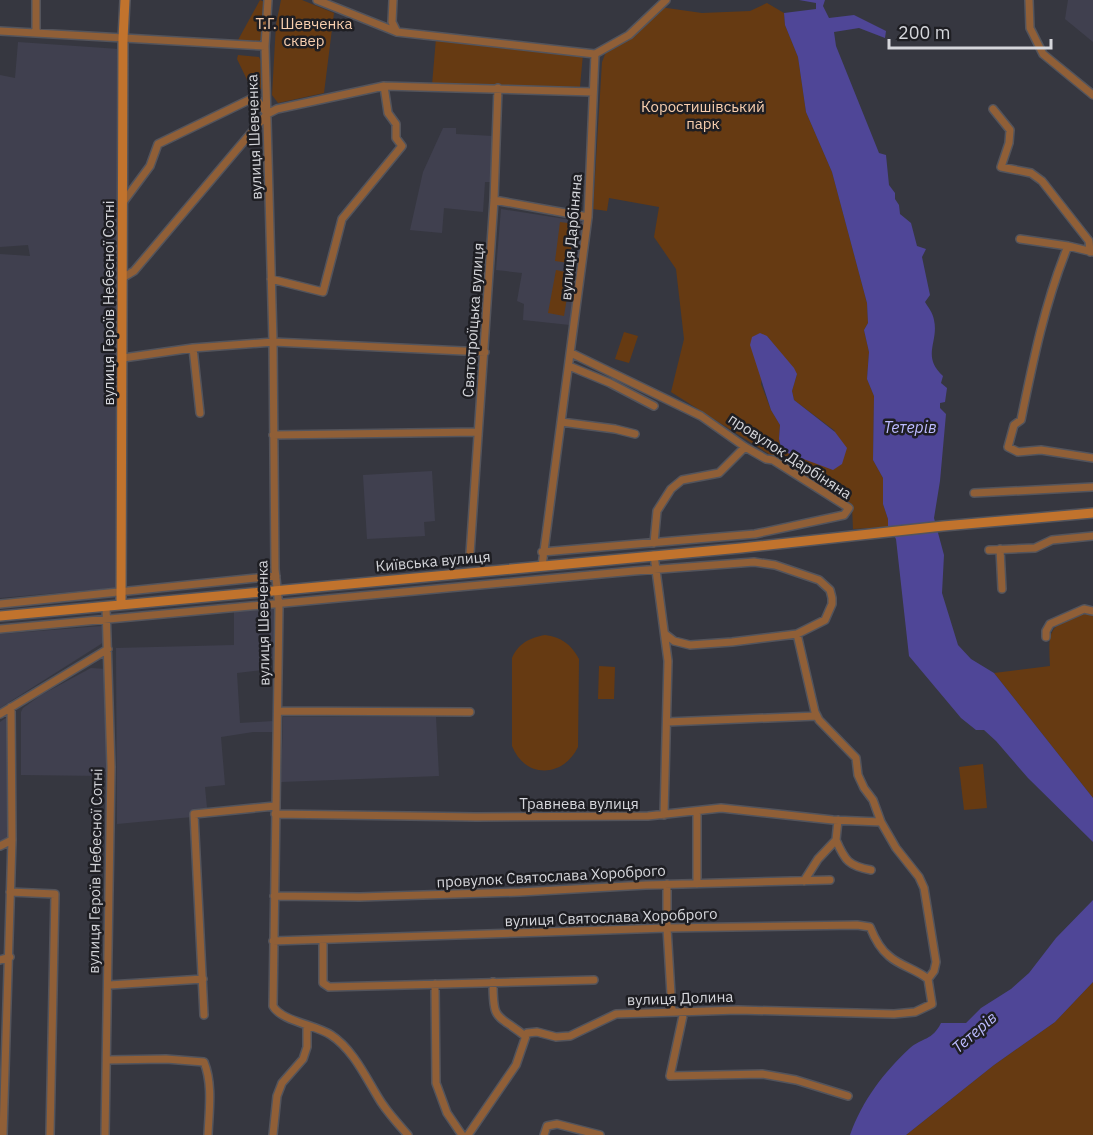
<svg xmlns="http://www.w3.org/2000/svg" width="1093" height="1135" font-family="'IBM Plex Sans',sans-serif">
	<style>
		.built { fill: #40404f }
		.green { fill: #663a12; fill-rule: evenodd }
		.water { fill: #4f4697 }
		.lines { fill: none; stroke-linecap: round; stroke-linejoin: round }
		.street-casing { stroke: #53545c; stroke-width: 10 }
		.secondary-casing { stroke: #53545c; stroke-width: 12 }
		.street { stroke: #905f37; stroke-width: 7 }
		.secondary { stroke: #c1732d; stroke-width: 9 }
		.labels { text-anchor: middle; dominant-baseline: central; stroke-width: 5; stroke-linejoin: round; paint-order: stroke }
		.park-label { font-size: 15px; fill: #f8cfaf; stroke: #1e1e23 }
		.street-label { font-size: 15px; fill: #d5d6db; stroke: #1e1e23 }
		.water-label { font-size: 16px; font-style: italic; fill: #bcbbff; stroke: #1e1e23 }
	</style>
	<rect width="100%" height="100%" fill="#363740"/>
	<path class="built" d="M1068 0H1093V42L1065 19Z
		M18 42 119 49 120 51 115 588 0 598V254L30 256 28 245 0 247V75L15 78Z
		M443 128H456V134L493 136 492 178 490 182H485L483 212 444 208 442 233 410 230 423 172Z
		M501 209 584 222 570 325 523 320 524 304 517 301 522 273 496 270Z
		M432 471 435 521 424 522 425 536 367 539 363 475Z
		M276 607V659L269 661 270 669 237 673 240 723 273 721V732H253L221 737 225 785 205 787 207 808 193 809 192 817 117 824 116 648 234 645V609Z
		M102 626 103 642 101 644 0 708V634Z
		M91 668 106 669 108 771 105 772V776L21 775V712L23 708 41 695Z
		M10 715 8 837 0 842V722Z
		M283 717H436L439 776 281 782Z"/>
	<path class="green" d="M260 0 267 3 261 39 258 42 238 40Z
		M281 0H302L334 13 324 93 278 103 272 95 276 24Z
		M767 3 784 13 785 25 798 57 806 112 832 172 867 303 868 323 864 330 869 352 867 379 874 396 873 460 883 478V504L888 519V527L853 529 852 507 671 392 684 339 676 269 654 237 659 207 609 198 607 211 593 209 602 62 608 47 660 7 702 13 750 11ZM767 336 797 374 792 391 794 400 835 431 804 458 782 451 779 439 780 425 771 410 761 384Z
		M436 38 583 54 580 87 432 85Z
		M238 55 259 57 261 61V89L252 90 237 59Z
		M560 222 575 224 569 263 555 261Z
		M556 270 571 273 564 316 548 313Z
		M624 332 638 336 629 363 615 359Z
		M1085 612 1093 613V798L994 673 1050 666C1048 627 1049 627 1085 612Z
		M545 635C561 637 571 644 579 659L578 747C563 778 525 779 512 746V658C519 643 529 638 545 635Z
		M599 666 615 667 614 699H598Z
		M983 764 987 808 964 810 959 767Z
		M1093 982V1135H906L994 1065 1055 1022Z"/>
	<path class="water" d="M799 0H825L823 6 829 18 854 15 886 31 885 38 859 28 834 32 836 46 879 153 886 155 889 185 895 193V199L899 205 900 214 911 223 917 246 926 249 922 257 930 295 925 302C928 307 933 313 934 320 939 342 921 356 943 376L941 383 947 388 945 402 940 403V408L946 414 940 481 934 518 944 555 942 593 958 645 971 659 994 673 1093 798V842L1028 778 996 741 984 730H976L961 718 909 656 896 539 888 527V519L883 504V478L873 460 874 396 867 379 869 352 864 330 868 323 867 303 832 172 806 112 798 57 785 25 784 13 816 9V3Z
		M760 333 767 336 794 368 797 374 792 391 794 400 835 432 847 448 842 464 833 470 782 451 779 439 780 425 771 410 750 345 752 337Z
		M1093 900V982L1055 1022 994 1065 906 1135H850C862 1101 884 1072 910 1048 923 1037 932 1041 941 1023H966L981 1008 1011 989 1029 973 1056 938Z"/>
	<g class="lines">
		<defs>
			<path id="street" d="M36 0V33
				M268 0 265 46 273 342 275 569 279 607 273 1006C281 1021 316 1025 331 1035 354 1050 367 1080 381 1102 389 1114 398 1124 408 1135
				M317 0 397 32 595 54
				M393 0 392 22 397 32
				M1029 0 1030 28 1043 54 1093 95
				M0 31 265 46
				M595 54 629 35 666 0
				M993 109 1010 130 1009 143 1001 167 1031 173 1042 181 1089 241 1090 252
				M494 200 588 217
				M124 201 150 166 158 144 255 97 267 114
				M1020 239 1068 246
				M1093 252 1068 246C1045 302 1033 361 1021 420L1014 425 1008 447 1018 452 1041 450 1093 458
				M124 277 134 271 267 114 277 109 384 86 593 92
				M271 279 323 292 342 219 402 146 396 138V124L388 113 384 86
				M193 348 200 413
				M123 358 193 348 273 342 485 352
				M569 366 610 383 654 406
				M561 422 615 429 635 434
				M273 435 478 432
				M974 493 1093 487
				M654 543 657 511 671 489 682 480 719 473 745 447
				M1000 549 1002 589
				M989 550 1035 548 1052 540 1093 536
				M542 552 755 534 844 515 849 508 773 460 766 459 745 447 701 416 571 353
				M470 554 494 200 498 88
				M654 555 668 661 664 815
				M542 566 588 217 595 54
				M0 604 276 576
				M0 629 634 571 754 562 775 565 819 580 830 590 832 598V604L825 620 797 634 732 642 690 645 674 641 665 634
				M797 634 815 712 819 720 856 758 858 775 864 788 873 800 881 822 896 848 919 877 924 888 936 962 934 971 928 979
				M1046 637V631L1050 624 1084 609 1093 611
				M278 711 470 712
				M0 714 108 649
				M667 722 817 716
				M275 814 476 817 648 816 721 808 833 820 881 822
				M836 840 838 820
				M0 846 12 840
				M804 881 818 859 836 840C845 861 849 866 871 870
				M667 884V928L672 1011
				M697 884V812
				M10 892 55 894 50 1135
				M274 896 360 897 520 892 646 885 830 880
				M273 941 667 928 857 925 870 927C874 937 880 949 889 956 900 966 916 969 928 979
				M323 941V983L329 987 594 980
				M0 960 10 957
				M493 982C493 1022 496 1013 525 1036
				M435 984 436 1083 447 1113 462 1135
				M109 985 203 979
				M684 1011 670 1076 762 1074 796 1080 848 1096
				M204 1015 194 814 275 806
				M107 1060 166 1059 204 1062C213 1084 209 1111 208 1135
				M3 1135 12 840 11 707
				M105 1135 111 767 106 607
				M273 1135 277 1096 282 1083 303 1059 307 1047V1025
				M468 1135 516 1065 527 1033 537 1032 556 1037 570 1036 616 1014 738 1010 894 1014 915 1012 932 1004 928 979
				M544 1135 547 1126 557 1124 600 1135"/>
			<path id="secondary" d="M121 605 123 39 125 0
				M0 616 741 548 943 526 1093 513"/>
		</defs>
		<use href="#street" class="street-casing"/>
		<use href="#secondary" class="secondary-casing"/>
		<use href="#street" class="street"/>
		<use href="#secondary" class="secondary"/>
	</g>
	<g class="labels">
		<g class="park-label">
			<text x="304" y="23">Т.Г. Шевченка<tspan x="304" dy="17">сквер</tspan></text>
			<text x="703" y="106">Коростишівський<tspan x="703" dy="17">парк</tspan></text>
		</g>
		<g class="street-label">
			<text transform="translate(254 137) rotate(-92)">вулиця Шевченка</text>
			<text transform="translate(571 237) rotate(-85)">вулиця Дарбіняна</text>
			<text transform="translate(108 303) rotate(-90)">вулиця Героїв Небесної Сотні</text>
			<text transform="translate(473 320) rotate(-86)">Святотроїцька вулиця</text>
			<text transform="translate(790 456) rotate(33)">провулок Дарбіняна</text>
			<text transform="translate(433 561) rotate(-5)">Київська вулиця</text>
			<text transform="translate(263 623) rotate(-91)">вулиця Шевченка</text>
			<text x="579" y="803">Травнева вулиця</text>
			<text transform="translate(95 871) rotate(-89)">вулиця Героїв Небесної Сотні</text>
			<text transform="translate(551 876) rotate(-3)">провулок Святослава Хороброго</text>
			<text transform="translate(611 917) rotate(-2)">вулиця Святослава Хороброго</text>
			<text transform="translate(680 998) rotate(-2)">вулиця Долина</text>
		</g>
		<g class="water-label">
			<text x="910" y="427">Тетерів</text>
			<text transform="translate(974 1032) rotate(-41)">Тетерів</text>
		</g>
	</g>
	<path d="M889 39v9h162v-9" fill="none" stroke="#d5d6db" stroke-width="3"/>
	<text x="898" y="39" font-size="18" fill="#d5d6db" stroke="#1e1e23" stroke-width="4.5" paint-order="stroke">200 m</text>
</svg>
